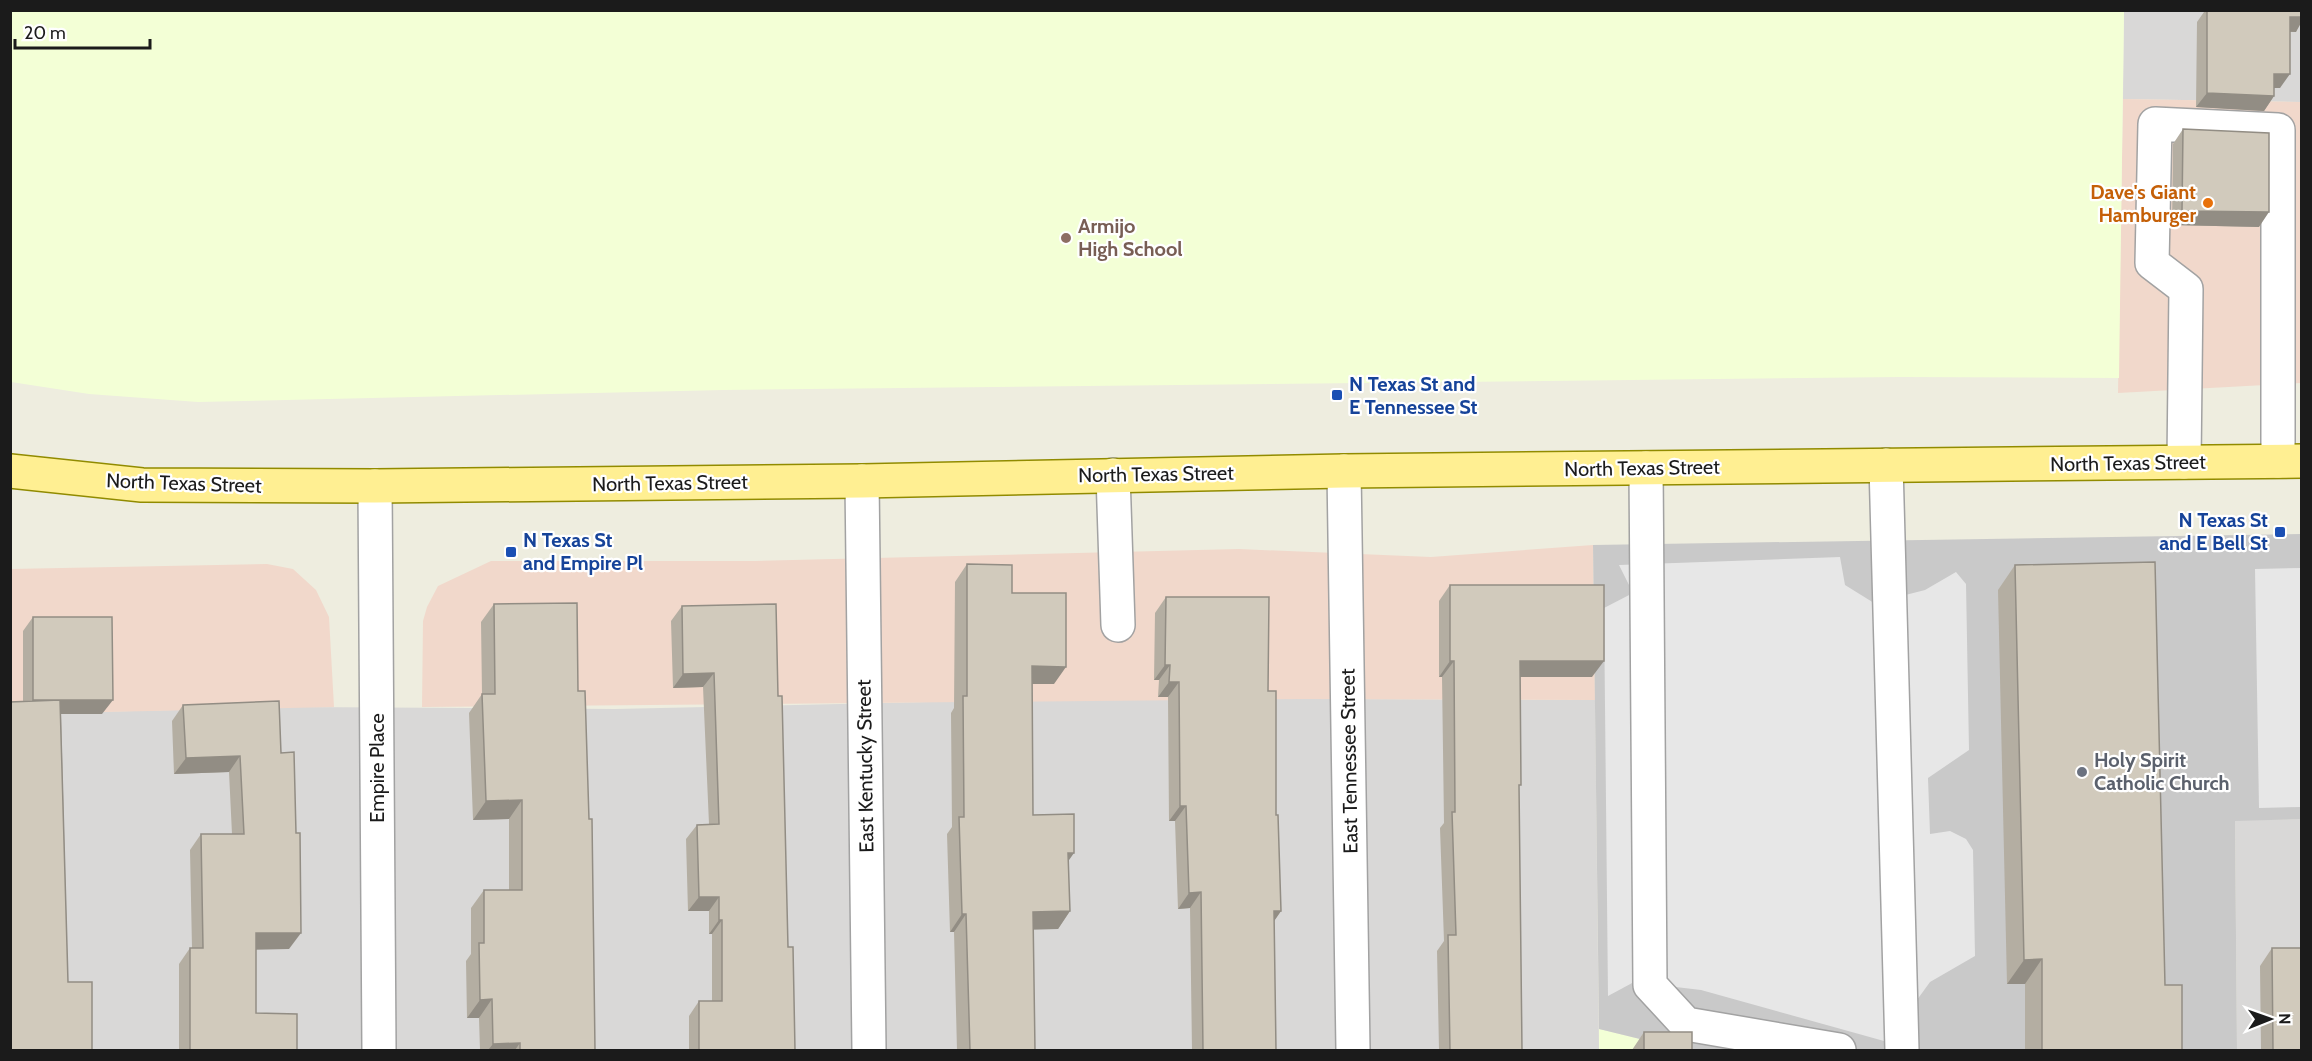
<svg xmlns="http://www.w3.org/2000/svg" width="2312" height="1061" font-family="Cabin,sans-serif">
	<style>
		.residential { fill: #d9d8d7 }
		.commercial { fill: #f1d8cb }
		.education { fill: #f3ffd6 }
		.religious { fill: #c9c9c9 }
		.parking { fill: #e7e7e7 }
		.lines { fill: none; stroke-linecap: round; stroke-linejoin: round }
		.minor-casing { stroke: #a2a2a2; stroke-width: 36 }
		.major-casing { stroke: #918b00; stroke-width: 36 }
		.minor { stroke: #fff; stroke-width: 33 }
		.major { stroke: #ffef92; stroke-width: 33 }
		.wall { fill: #b4aea2 }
		.shaded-wall { fill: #928d84 }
		.building { fill: #d1cabc; stroke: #928d84; stroke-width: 1.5 }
		.food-dot { fill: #e8710a; stroke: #fff; stroke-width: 2 }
		.education-dot { fill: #8d6e63; stroke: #fff; stroke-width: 2 }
		.transit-dot { fill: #1a4fb4; stroke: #fff; stroke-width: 2 }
		.worship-dot { fill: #6b7280; stroke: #fff; stroke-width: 2 }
		.labels { text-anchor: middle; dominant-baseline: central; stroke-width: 4.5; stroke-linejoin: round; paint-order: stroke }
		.food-label { font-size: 20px; font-weight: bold; fill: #c56008; stroke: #fff; text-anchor: end }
		.education-label { font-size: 20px; font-weight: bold; fill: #785e54; stroke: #fff; text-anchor: start }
		.transit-label { font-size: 20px; font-weight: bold; fill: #164399; stroke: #fff; text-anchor: start }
		.street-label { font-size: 20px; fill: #1b1b1b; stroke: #fff }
		.worship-label { font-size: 20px; font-weight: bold; fill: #5b616d; stroke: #fff; text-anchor: start }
	</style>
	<rect width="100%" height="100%" fill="#eeeddf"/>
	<path class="residential" d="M2124 11H2301V102L2123 99Z
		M1108 698 1595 700 1599 1050H11L10 714 300 707 615 709Z
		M2301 819V1050H2237L2235 820Z"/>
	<path class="commercial" d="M2123 99 2301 102V383L2118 393Z
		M1593 545 1595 700 1307 699 422 707 423 621 427 607 438 586 491 561H755L1239 549 1431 557Z
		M267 564 293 569 316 590 329 617 334 707 11 714 10 569Z"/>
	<path class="education" d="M10 11H2124L2119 378 1900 377 723 390 198 402 89 394 11 382Z
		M1599 1029 1685 1050H1599Z"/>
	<path class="religious" d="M2301 534V819L2235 821 2237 1050H1685L1599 1029 1593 545Z"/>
	<path class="parking" d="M1840 557 1845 585 1874 603 1925 590 1956 572 1966 584 1969 750 1928 778 1930 834 1950 831 1966 839 1973 850 1975 956 1930 982 1901 1022 1884 1041 1701 990 1634 982 1608 996 1604 608 1633 593 1619 565Z
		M2301 568V807L2259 808 2255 569Z"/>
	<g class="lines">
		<defs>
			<path id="minor" d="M2184 462 2186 289 2152 263 2155 124 2278 130V461
				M1886 465 1902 1050
				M1646 468 1650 985 1686 1024 1839 1050
				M1344 471 1353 1050
				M1113 475 1118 625
				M862 481 869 1050
				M375 486 379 1050"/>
			<path id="major" d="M10 471 142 485 375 486 862 481 1344 471 2302 461"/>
		</defs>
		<use href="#minor" class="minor-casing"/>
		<use href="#major" class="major-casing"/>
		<use href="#minor" class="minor"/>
		<use href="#major" class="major"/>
	</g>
	<path class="wall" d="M2204 10H2301L2296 32H2290L2280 88H2274V96L2264 111 2196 107 2197 22 2204 12Z
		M2183 129 2259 227 2172 225 2173 144Z
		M967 564 1012 593 1054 684H1032L1033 815 1068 861 1070 911 1058 929H1033L1035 1050H957L954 932H950L947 834 952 827 951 713 954 708 955 582Z
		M2015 565 2165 985 2182 1050H2025V984H2007L1998 590Z
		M1450 585 1592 677H1520L1519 787 1522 1050H1439L1437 951 1444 941 1440 828 1444 823 1442 677H1439V601Z
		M1166 597 1268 691 1281 911 1274 921 1276 1050H1192L1190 908 1178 909 1175 821H1169L1168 697H1158L1159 680H1154L1155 613Z
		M494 604 578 691 595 1050H480L479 1018H467L466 961 471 954V908L484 890H509V819L473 820 469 713 482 694 481 622Z
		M682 606 778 696 788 947 795 1050H689V1016L699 1001H712V934H709V911H688L686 839 697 825 709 824 703 687 673 688 671 621Z
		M33 617 102 714H61L68 982 10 1050 23 701V631Z
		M279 701 289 949H256V1013L297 1050H179V964L190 948H192L190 850 201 834H232L229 772 174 774 172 721 183 705Z
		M2272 948 2301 1050H2261L2260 966Z
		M1644 1032 1692 1050H1632Z"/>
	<path class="shaded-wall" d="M2290 17H2301V23L2296 32 2280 31Z
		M2274 74H2290L2280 88H2264Z
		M2207 93 2274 96 2264 111 2196 107Z
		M2182 211 2269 212 2259 227 2172 225Z
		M1450 661H1454L1442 677H1439Z
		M1520 661H1604L1592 677H1509Z
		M1165 665H1170L1159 680H1154Z
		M1032 666 1066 667 1054 684H1020Z
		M714 673 703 687 673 688 683 674Z
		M1169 682H1179L1168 697H1158Z
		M33 700H113L102 714H23Z
		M240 756 229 772 174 774 186 758Z
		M522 800 509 819 473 820 486 801Z
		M1180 806H1186L1175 821H1169Z
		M1068 853H1074L1062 870Z
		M1201 892 1190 908 1178 909 1189 893Z
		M699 897H719L709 911H688Z
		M1070 911 1058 929 1021 930 1033 912Z
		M1274 911H1281L1270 927Z
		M962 914H966L954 932H950Z
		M719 920H722L712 934H709Z
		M256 933H301L289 949 245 950Z
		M2042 959 2025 984H2007L2024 960Z
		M492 999 479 1018H467L480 1000Z
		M520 1043 515 1050H488L493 1044Z"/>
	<path class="building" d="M2207 10H2301V17H2290V74H2274V96L2207 93Z
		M2183 129 2269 133V212L2182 211Z
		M2155 562 2165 985H2182V1050H2042V959L2024 960 2015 565Z
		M967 564 1012 565V593H1066V667L1032 666 1033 815 1074 814V853H1068L1070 911 1033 912 1035 1050H970L966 914H962L959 817H964L963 696H967Z
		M1450 585H1604V661H1520L1521 785H1519L1522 1050H1450L1448 935H1456L1452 812H1455L1454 661H1450Z
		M1166 597H1269L1268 691H1276V815H1278L1281 911H1274L1276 1050H1203L1201 892 1189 893 1186 806H1180L1179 682H1169L1170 665H1165Z
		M577 603 578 691H585L589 819H592L595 1050H520V1043L493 1044 492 999 480 1000 479 943H484V890H522V800L486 801 482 694H495L494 604Z
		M776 604 778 696H782L788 947H793L795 1050H699V1001H722V920H719V897H699L697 825 719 824 714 673 683 674 682 606Z
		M33 617H112L113 700H33Z
		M60 700 68 982H92V1050H10V702Z
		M279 701 281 753 294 752 296 833H300L301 933H256V1013L297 1014V1050H190V948H203L201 834H244L240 756 186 758 183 705Z
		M2272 948H2301V1050H2273Z
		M1644 1032H1692V1050H1644Z"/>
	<circle class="food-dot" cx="2208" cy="203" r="6"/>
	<circle class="education-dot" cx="1066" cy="238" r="6"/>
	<g class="transit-dot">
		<rect x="1331" y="389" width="12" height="12" rx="3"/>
		<rect x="2274" y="526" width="12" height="12" rx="3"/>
		<rect x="505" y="546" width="12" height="12" rx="3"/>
	</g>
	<circle class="worship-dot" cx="2082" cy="772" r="6"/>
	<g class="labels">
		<g class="food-label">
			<text x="2196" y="192">Dave's Giant<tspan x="2196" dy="23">Hamburger</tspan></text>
		</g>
		<g class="education-label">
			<text x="1078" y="226">Armijo<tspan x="1078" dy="23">High School</tspan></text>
		</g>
		<g class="transit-label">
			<text x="1349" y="384">N Texas St and<tspan x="1349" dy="23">E Tennessee St</tspan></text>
			<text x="2268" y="520" text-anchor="end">N Texas St<tspan x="2268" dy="23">and E Bell St</tspan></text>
			<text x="523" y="540">N Texas St<tspan x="523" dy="23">and Empire Pl</tspan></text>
		</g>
		<g class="street-label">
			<text transform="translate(2128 463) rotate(-1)">North Texas Street</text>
			<text transform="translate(1642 468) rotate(-1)">North Texas Street</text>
			<text transform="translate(1156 474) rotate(-1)">North Texas Street</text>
			<text transform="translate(184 483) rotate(2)">North Texas Street</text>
			<text transform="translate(670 483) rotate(-1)">North Texas Street</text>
			<text transform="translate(1349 761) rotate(-91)">East Tennessee Street</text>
			<text transform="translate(865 766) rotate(-91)">East Kentucky Street</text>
			<text transform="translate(377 768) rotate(-90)">Empire Place</text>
		</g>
		<g class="worship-label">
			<text x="2094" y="760">Holy Spirit<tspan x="2094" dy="23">Catholic Church</tspan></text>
		</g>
	</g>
	<rect width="2312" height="1061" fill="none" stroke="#1b1b1b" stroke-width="24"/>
	<g transform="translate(2270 1019) rotate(89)" stroke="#ffffff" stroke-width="4.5" paint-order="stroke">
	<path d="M0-4.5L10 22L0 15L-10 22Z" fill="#1b1b1b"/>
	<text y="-9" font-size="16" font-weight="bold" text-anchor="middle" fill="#1b1b1b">N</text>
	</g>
	<path d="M15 39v9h135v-9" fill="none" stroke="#1b1b1b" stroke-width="3"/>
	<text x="24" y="39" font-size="18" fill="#1b1b1b" stroke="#ffffff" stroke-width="4.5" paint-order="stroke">20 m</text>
</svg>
